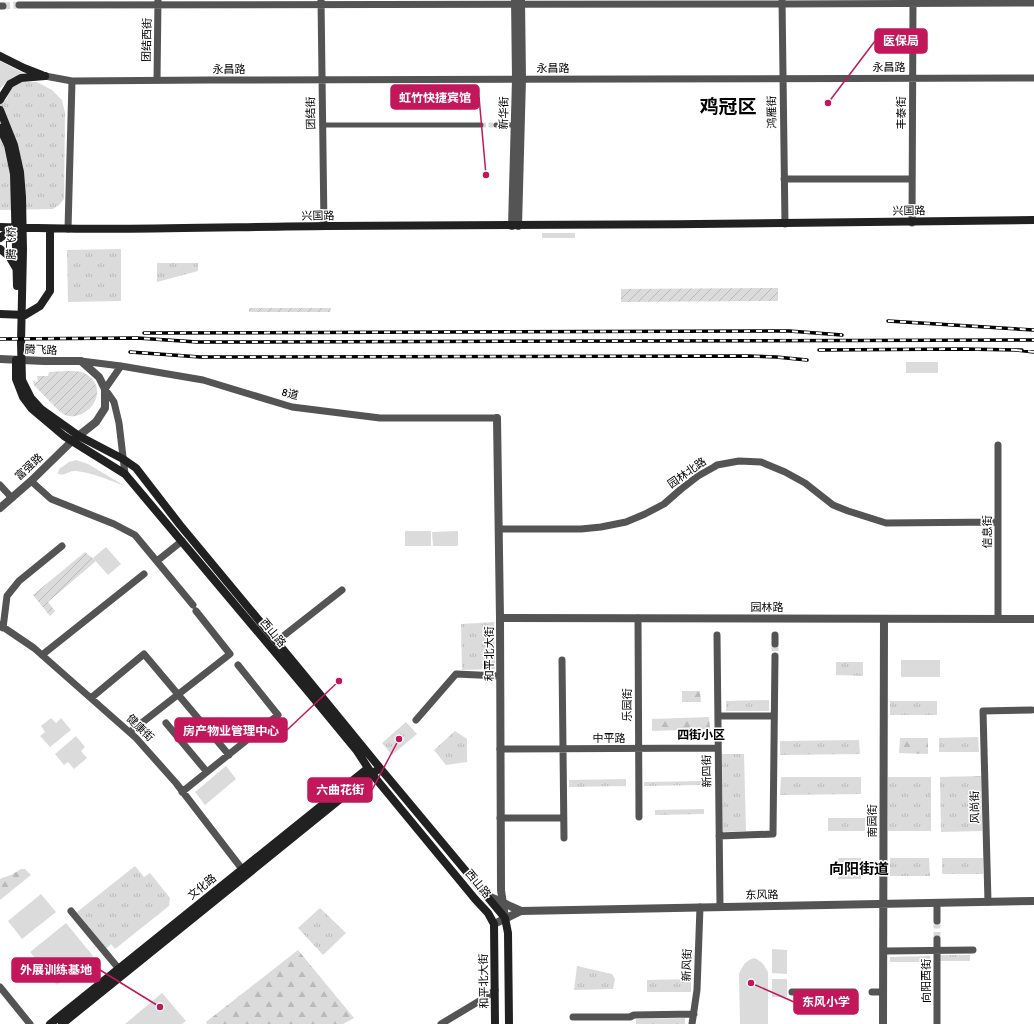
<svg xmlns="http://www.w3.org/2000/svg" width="1034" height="1024" font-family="Signika,'Noto Sans SC',sans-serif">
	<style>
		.grass { fill: #dbdbdb }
		.forest { fill: url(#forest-firs) }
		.park { fill: url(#park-tufts) }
		.garden { fill: url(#garden-furrows) }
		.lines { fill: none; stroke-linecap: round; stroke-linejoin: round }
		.pedestrian-tunnel { stroke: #d9d9d9; stroke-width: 5; stroke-dasharray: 5 2.5; stroke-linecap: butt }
		.minor-tunnel { stroke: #d9d9d9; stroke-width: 7; stroke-dasharray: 7 3.5; stroke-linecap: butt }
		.pedestrian { stroke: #545454; stroke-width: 5 }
		.minor { stroke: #545454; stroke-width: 7 }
		.tertiary { stroke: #545454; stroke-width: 8 }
		.secondary { stroke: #212121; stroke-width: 8 }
		.rail-casing { stroke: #000; stroke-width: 3.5 }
		.rail { stroke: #fff; stroke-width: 2; stroke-dasharray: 6; stroke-linecap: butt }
		.labels { text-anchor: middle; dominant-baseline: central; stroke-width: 3; stroke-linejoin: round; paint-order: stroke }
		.street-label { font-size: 11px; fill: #000; stroke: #fff }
		.neighbourhood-label { font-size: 12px; font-weight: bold; fill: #000; stroke: #fff }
		.district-label { font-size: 15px; font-weight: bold; fill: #000; stroke: #fff }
		.town-label { font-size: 19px; font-weight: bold; fill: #000; stroke: #fff }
		.leader { fill: none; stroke: #c2185b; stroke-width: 1.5 }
		.callout-dot { fill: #c2185b; stroke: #fff; stroke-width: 1.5 }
		.callout { fill: #c2185b; stroke: #c2185b; stroke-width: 1.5 }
		.callout-label { font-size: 12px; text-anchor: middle; font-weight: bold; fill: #fff }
	</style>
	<defs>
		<pattern id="forest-firs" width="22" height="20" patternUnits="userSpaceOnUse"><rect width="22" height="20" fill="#dbdbdb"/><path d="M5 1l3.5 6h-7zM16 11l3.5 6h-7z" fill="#bababa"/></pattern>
		<pattern id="park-tufts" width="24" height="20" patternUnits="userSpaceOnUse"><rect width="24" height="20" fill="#dbdbdb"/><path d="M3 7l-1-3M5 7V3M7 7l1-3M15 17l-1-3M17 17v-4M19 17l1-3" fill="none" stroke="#bababa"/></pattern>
		<pattern id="garden-furrows" width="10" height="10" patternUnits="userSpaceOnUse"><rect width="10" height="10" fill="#dbdbdb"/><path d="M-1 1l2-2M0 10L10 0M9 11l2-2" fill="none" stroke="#bababa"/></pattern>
	</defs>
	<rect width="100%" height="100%" fill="#fff"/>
	<path class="grass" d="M0 61 25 74C12 77 9 79 0 89Z
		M542 233H575V238H542Z
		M906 362H938V373H906Z
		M76 460 88 464 125 486C109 480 93 473 76 471 70 470 65 476 58 474L59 469 69 462Z
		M405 531H431V546H405Z
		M458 531V546H433L432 532Z
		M106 547 121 564 108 575 93 558Z
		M901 660H940V677H901Z
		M51 718 56 723 61 718 71 730 50 747 40 736 45 732 41 726Z
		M76 736 85 747 81 751 87 758 74 769 68 762 64 765 55 754Z
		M226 766 236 779 205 805 195 792Z
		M41 894 56 912 22 939 8 921Z
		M66 923 93 956 57 985 30 952Z
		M772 949 787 950V974L772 973Z
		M754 958C762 961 764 965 768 972V1024H740L739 974C743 965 745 961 754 958Z
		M772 979H787V997H772Z
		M162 993 186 1021 182 1024H125Z"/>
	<path class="forest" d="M682 691H700L701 702H682Z
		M709 717 710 729 652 731V719Z
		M900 738H928V754L899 753Z
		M21 869H25L31 875 0 900V879L2 878 11 875Z
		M298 950 354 1018 343 1024H207L206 1022Z"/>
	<path class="park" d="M21 82H37L52 90 62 100 65 113 64 199 59 205 53 209 0 210V103L6 100 12 87Z
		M121 249V301L68 302 67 250Z
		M157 263H198V271L157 282Z
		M494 622 495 669 462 670 461 624Z
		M836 662H863V676L836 675Z
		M769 700V711H726V701Z
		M890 701H937V715H890Z
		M406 722 417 734 392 755 382 743Z
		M455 731 467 739V762L446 765 434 750Z
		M978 737 979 752H939V738Z
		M859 740 860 754 780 755V741Z
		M722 754H744L746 831 723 832Z
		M981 776 982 831 941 832 940 777Z
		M781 777H861V794L780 795Z
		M888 777H931V831H888Z
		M626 779V786L569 787V780Z
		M703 781V785L644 786V782Z
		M704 809V814L655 815V810Z
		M828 818H865V831H828Z
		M838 858H861V879H838Z
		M890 858H929L930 876H890Z
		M942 858H983V874H942Z
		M135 866 144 877 150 873 170 898 169 906 115 949 111 944 106 949 77 912Z
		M320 908 346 933 323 955 298 928Z
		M939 955H970V961H939Z
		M930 956 931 962H890V957Z
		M577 966 612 974 615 979 613 989 574 990Z
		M691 979V992H647V980Z
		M685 1018V1024H636V1019Z"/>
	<path class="garden" d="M778 288V301L621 302V289Z
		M249 308H331L330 312H249Z
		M49 372C58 372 78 369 86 374 112 390 87 423 65 415 60 413 39 390 34 385L33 381 38 382 37 376H48Z
		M85 552 96 561 48 602 55 611 50 616 33 595Z"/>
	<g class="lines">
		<path class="pedestrian-tunnel" d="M481 125H496"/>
		<path class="minor-tunnel" d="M3 6 19 5
			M775 644V656
			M937 939V921"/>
		<path class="pedestrian" d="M322 125H481
			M496 125H515"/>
		<path class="minor" d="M321 0 324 226
			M782 0 785 224
			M19 5 782 4 1034 3
			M0 6H3
			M45 76 72 81 209 80 1034 78
			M157 80 158 0
			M784 179H912
			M912 223 913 3
			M68 229 72 81
			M81 361 121 366 203 380 292 407 380 418H497
			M121 366 105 389 114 402 119 423 125 474
			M31 481 51 499 114 524 135 535 193 605
			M0 485 12 498
			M499 529H581L601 527 626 522 645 514 664 504 680 490 698 476 714 467 717 465 739 461 761 462 785 472 805 483 833 505 848 511 886 523 998 522
			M157 561 182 541
			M638 618 639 817
			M998 619V445
			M0 625 34 648 136 738 176 783 242 869
			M3 628 7 596 19 581 62 546
			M717 635 720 907
			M277 641 342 590
			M775 644V635
			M42 655 144 574
			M562 660 564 838
			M91 698 144 654 229 755
			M718 716H774
			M416 720 456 674 500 676
			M166 723 207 772
			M130 732 230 654 196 611
			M500 749 718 748
			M182 792 278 715 238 665
			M500 818H563
			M719 836 773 834 775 656
			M988 902 983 711 1032 710
			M71 911 119 969
			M937 921V903
			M887 951 973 950
			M0 987 30 1024
			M792 992H854
			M872 992H883
			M573 1017H630L634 1015 694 1014
			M441 1024 486 997 495 990
			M692 1024 697 990 700 907
			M937 1024V939"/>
		<path class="tertiary" d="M512 226 516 79 515 0
			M518 226 522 79 521 0
			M0 359 44 361H81L99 377 105 389V408L96 422 72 441 31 481 0 508
			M497 418 500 618 501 890 505 918
			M500 618 1034 619
			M486 895 521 911
			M494 924 521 911 1034 901
			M883 1024 884 619"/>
		<path class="secondary" d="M0 56 24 68 42 75
			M0 100 10 84 21 78 45 76
			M0 110 14 145 20 172 22 197 23 250 21 343 22 380 31 398 41 409 79 436 123 459 136 468 180 525 305 676 380 768 505 918 508 933 509 1024
			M0 128 8 145 14 174 17 286
			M0 227C109 231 218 227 327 226 563 225 798 224 1034 220
			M0 238 14 227
			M0 249 9 256 16 268
			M0 314 25 315 40 306 50 291V229
			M16 360V379L23 397 32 409 64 436 125 474 310 694 357 751 372 774 475 899 488 913 494 924 495 1024
			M50 1024 368 768
			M62 1024 359 784 376 771"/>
		<defs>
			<path id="rail" d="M888 321 1034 330
				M144 333 789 331 842 335
				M0 339 137 338 197 342H224L1034 340
				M819 350 962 349 1022 350
				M1016 350 1034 352
				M130 352 200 357 748 356 776 357 807 360"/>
		</defs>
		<use href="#rail" class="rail-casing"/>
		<use href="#rail" class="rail"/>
	</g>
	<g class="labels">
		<g class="street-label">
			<text transform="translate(147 40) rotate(-89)">团结西街</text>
			<text x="889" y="67">永昌路</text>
			<text x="553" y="68">永昌路</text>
			<text x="229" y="69">永昌路</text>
			<text transform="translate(772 112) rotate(-91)">鸿雁街</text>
			<text transform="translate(311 113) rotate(-91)">团结街</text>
			<text transform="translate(504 113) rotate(-89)">新华街</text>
			<text transform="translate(901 113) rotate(-90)">丰泰街</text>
			<text transform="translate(909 211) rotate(-1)">兴国路</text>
			<text transform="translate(318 216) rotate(-1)">兴国路</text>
			<text transform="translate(11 243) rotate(-90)">腾飞桥</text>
			<text transform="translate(41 350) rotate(2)">腾飞路</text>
			<text transform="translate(290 394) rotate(14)">8道</text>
			<text transform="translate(29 467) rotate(-43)">富强路</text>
			<text transform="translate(687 473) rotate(-35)">园林北路</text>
			<text transform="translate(987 532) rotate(-90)">信息街</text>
			<text x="767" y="607">园林路</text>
			<text transform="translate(273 633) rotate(50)">西山路</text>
			<text transform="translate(489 654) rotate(-90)">和平北大街</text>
			<text transform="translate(627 705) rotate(-90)">乐园街</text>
			<text transform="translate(140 728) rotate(44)">健康街</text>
			<text x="609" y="738">中平路</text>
			<text transform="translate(707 771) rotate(-91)">新四街</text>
			<text transform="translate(975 807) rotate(-91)">风尚街</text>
			<text transform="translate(872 821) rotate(-90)">南园街</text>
			<text transform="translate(478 884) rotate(50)">西山路</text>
			<text transform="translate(202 887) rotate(-39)">文化路</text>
			<text transform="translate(762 895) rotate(-1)">东风路</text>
			<text transform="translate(687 965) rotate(-88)">新风街</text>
			<text transform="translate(484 981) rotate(-91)">和平北大街</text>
			<text transform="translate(926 981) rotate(-90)">向阳西街</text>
		</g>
		<g class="neighbourhood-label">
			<text x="701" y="735">四街小区</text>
		</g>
		<g class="district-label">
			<text x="859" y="869">向阳街道</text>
		</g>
		<g class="town-label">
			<text x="728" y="107">鸡冠区</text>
		</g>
	</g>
	<path class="leader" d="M828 103L875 41M486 175L479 97M339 681L287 730M399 739L372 790M160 1007L100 970M751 983L794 1002"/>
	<g class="callout-dot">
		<circle cx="828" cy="103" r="4"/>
		<circle cx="486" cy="175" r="4"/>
		<circle cx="339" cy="681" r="4"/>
		<circle cx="399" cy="739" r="4"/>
		<circle cx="160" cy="1007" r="4"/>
		<circle cx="751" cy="983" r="4"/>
	</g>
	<g class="callout">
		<rect x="875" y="29" width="52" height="24" rx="4"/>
		<rect x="391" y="85" width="88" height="24" rx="4"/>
		<rect x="175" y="718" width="112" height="24" rx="4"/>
		<rect x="308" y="778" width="64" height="24" rx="4"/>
		<rect x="12" y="958" width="88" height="24" rx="4"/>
		<rect x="794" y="990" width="64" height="24" rx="4"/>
	</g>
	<g class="callout-label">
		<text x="901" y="45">医保局</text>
		<text x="435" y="102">虹竹快捷宾馆</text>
		<text x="231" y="735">房产物业管理中心</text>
		<text x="340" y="794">六曲花街</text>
		<text x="56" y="974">外展训练基地</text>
		<text x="826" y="1006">东风小学</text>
	</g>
</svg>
